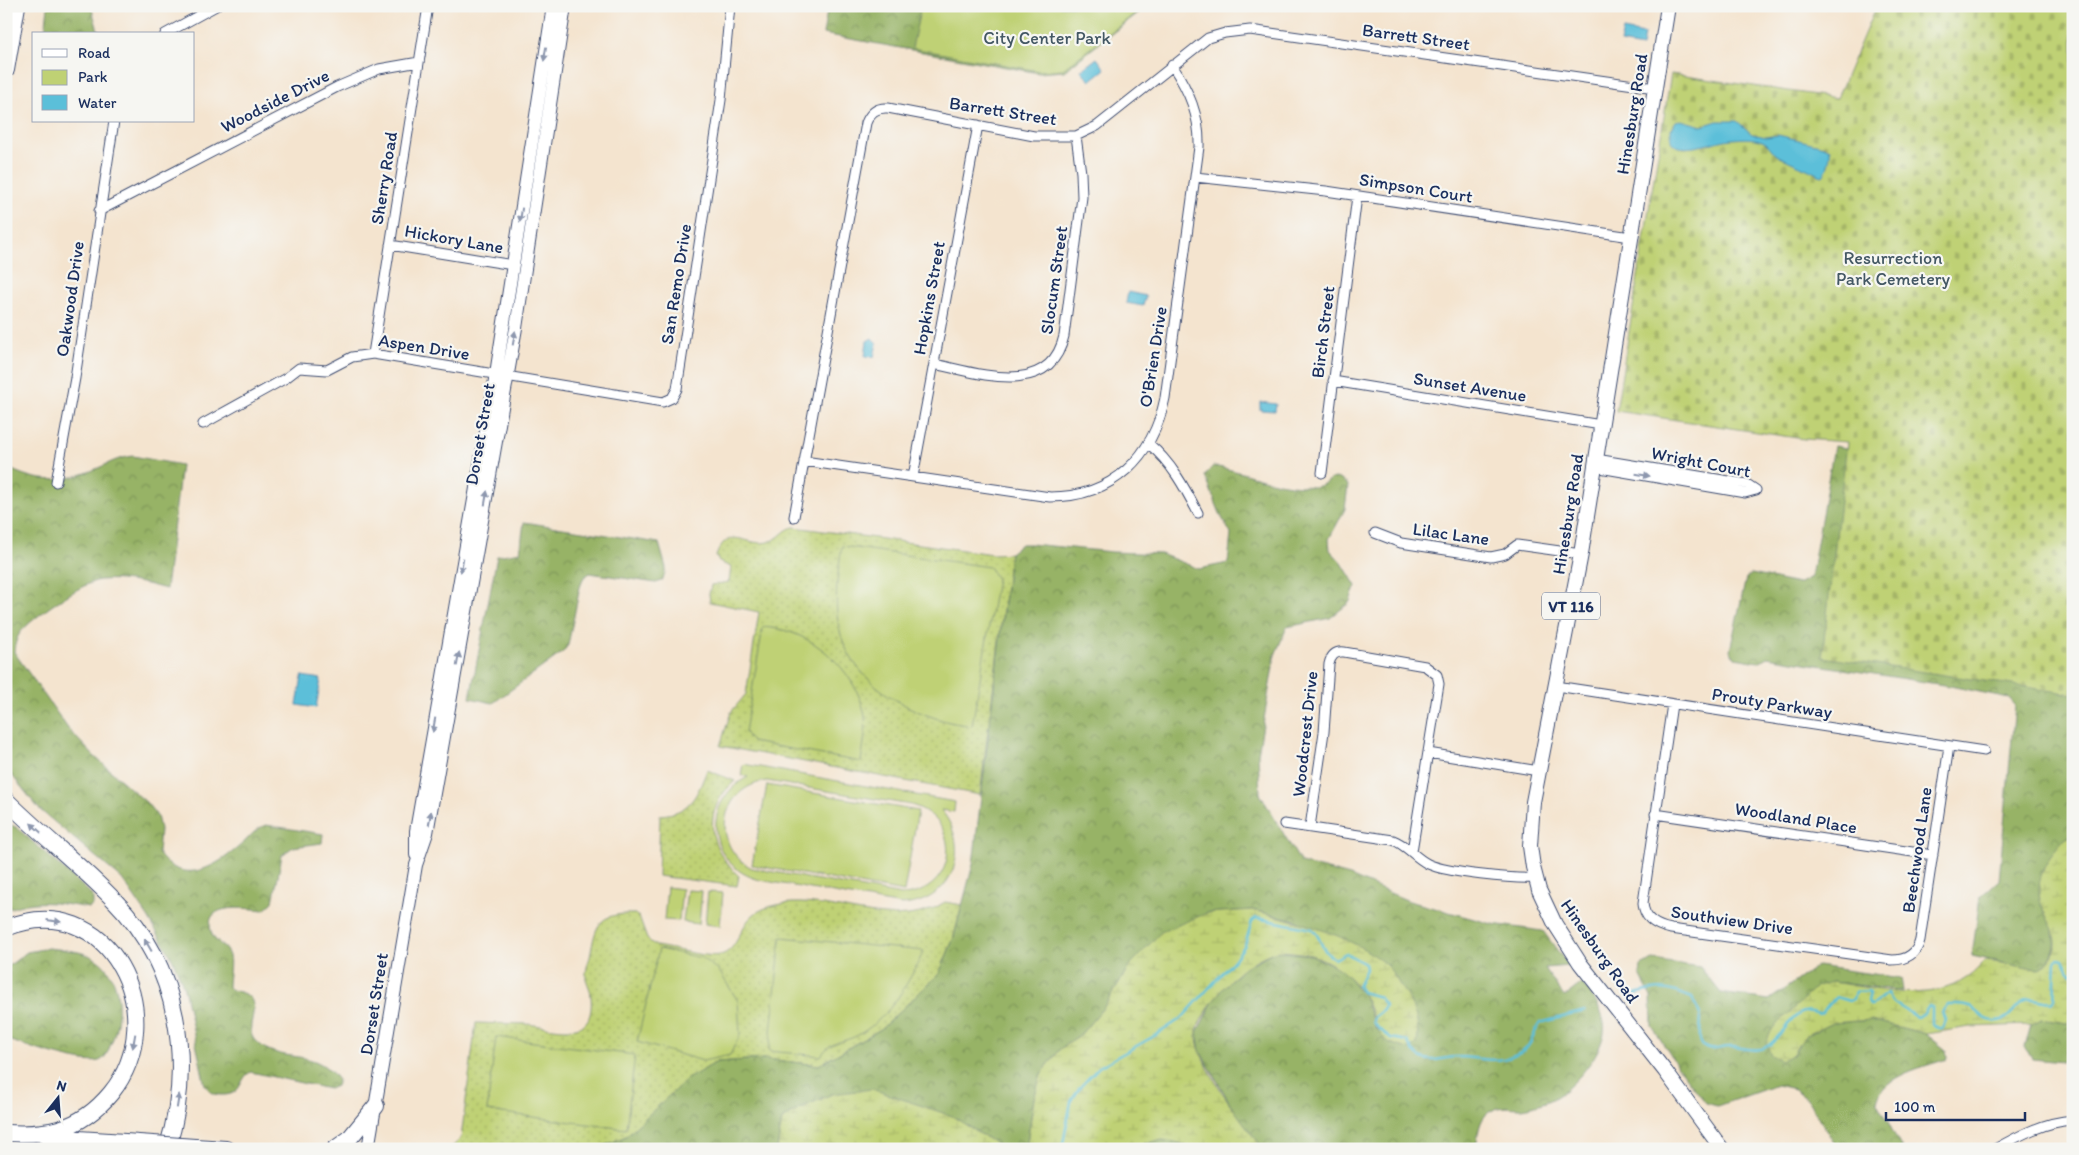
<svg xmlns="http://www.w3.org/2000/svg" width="2079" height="1155" font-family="Itim,sans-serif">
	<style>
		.grass { fill: url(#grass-dots); stroke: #6d8069 }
		.forest { fill: url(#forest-crowns); stroke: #597162 }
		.wetland { fill: url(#wetland-marsh); stroke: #6d8069 }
		.cemetery { fill: url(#cemetery-stones); stroke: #6d8069 }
		.park { fill: #bfd174; stroke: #6d8069; fill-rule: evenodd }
		.water { fill: #5bbfd9; stroke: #3b779c }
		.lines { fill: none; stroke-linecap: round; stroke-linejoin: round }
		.stream { stroke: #5bbfd9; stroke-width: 2.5 }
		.street-casing { stroke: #3c4a6f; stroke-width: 11 }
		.secondary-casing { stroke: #3c4a6f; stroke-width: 14 }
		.primary-casing { stroke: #3c4a6f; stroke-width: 16 }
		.highway-casing { stroke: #3c4a6f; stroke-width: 18 }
		.street { stroke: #fff; stroke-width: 9 }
		.secondary { stroke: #fff; stroke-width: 12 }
		.primary { stroke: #fff; stroke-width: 14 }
		.highway { stroke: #fff; stroke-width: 16 }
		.highway-bridge-casing { stroke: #3c4a6f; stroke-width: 18; stroke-linecap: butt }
		.highway-bridge { stroke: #fff; stroke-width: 16 }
		.oneway { fill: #8d97ae }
		.labels { text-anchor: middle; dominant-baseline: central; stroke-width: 4.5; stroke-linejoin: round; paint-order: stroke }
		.shield { fill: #f6f6f2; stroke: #5d6b8a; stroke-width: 1 }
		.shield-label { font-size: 16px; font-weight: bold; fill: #1b2f5e }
		.street-label { font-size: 18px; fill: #1b2f5e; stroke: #f6f6f2 }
		.park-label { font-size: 18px; fill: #445864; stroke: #f6f6f2 }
	</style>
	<defs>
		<pattern id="grass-dots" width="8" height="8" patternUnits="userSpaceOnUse" patternTransform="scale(1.25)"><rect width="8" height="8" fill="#bfd174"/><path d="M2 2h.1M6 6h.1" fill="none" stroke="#a4b467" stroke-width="1.8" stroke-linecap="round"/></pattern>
		<pattern id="forest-crowns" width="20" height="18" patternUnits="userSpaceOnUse" patternTransform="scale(1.25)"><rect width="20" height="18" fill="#97b366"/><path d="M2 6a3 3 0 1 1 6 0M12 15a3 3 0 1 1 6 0" fill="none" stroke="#7a9257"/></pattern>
		<pattern id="wetland-marsh" width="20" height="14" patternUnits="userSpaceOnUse" patternTransform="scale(1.25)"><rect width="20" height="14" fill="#bfd174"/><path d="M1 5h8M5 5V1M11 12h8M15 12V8" fill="none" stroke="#a4b467"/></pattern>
		<pattern id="cemetery-stones" width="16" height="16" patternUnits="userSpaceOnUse" patternTransform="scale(1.25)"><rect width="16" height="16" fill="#bfd174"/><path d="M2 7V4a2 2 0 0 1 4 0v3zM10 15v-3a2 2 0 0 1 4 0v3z" fill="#a4b467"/></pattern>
	</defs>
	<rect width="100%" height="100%" fill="#f6f6f2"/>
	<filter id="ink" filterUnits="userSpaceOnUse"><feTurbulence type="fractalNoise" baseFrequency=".02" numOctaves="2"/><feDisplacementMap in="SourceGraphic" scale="10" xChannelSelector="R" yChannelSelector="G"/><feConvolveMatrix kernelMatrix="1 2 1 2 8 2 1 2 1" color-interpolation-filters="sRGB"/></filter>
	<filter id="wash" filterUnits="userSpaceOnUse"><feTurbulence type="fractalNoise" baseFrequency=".0096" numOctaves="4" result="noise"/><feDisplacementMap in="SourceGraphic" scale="20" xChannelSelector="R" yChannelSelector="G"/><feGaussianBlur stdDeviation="1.12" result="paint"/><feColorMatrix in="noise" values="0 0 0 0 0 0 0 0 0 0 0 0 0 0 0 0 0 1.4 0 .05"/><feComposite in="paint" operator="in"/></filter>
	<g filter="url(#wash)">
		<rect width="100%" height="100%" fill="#f4e4cf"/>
		<path class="grass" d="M794 527 993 554 1010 553 980 795 720 746 731 712 746 694 759 612 710 602 709 594 711 585 729 582 731 567 719 562 716 556C729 521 748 550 771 541 780 538 784 529 794 527Z
			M707 770 735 781C701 811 708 848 739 876L737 886 658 876 660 815C691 813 697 795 707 770Z
			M945 902 962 905 953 940 939 974 881 1029 819 1065 765 1059 717 1062 650 1114 626 1136 597 1149H450L461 1138 476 1023C493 1024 510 1023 526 1024 541 1025 570 1034 583 1025 593 1019 592 1000 590 990 589 986 587 983 586 979 585 972 588 963 590 957 596 925 597 913 635 914L639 917 647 939 656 946C671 948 707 958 720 955 736 952 740 929 750 918 760 907 778 904 792 903 842 901 899 933 945 902Z"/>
		<path class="forest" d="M48 6H91L99 34H45Z
			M828 6H1147L1064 71 1039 73 823 34Z
			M2073 258V835L2068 837 2041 905C2055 929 2065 949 2040 969L2025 968 1972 956 1980 897 1999 880 2015 705 2009 698 1950 686 1767 657 1759 662 1735 658 1730 650 1746 578 1752 574 1798 584 1811 577 1834 446 1906 458Z
			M133 456 181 465 166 589C144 583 123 578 100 580 83 582 30 619 20 633 16 639 15 645 14 652L69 730 94 756 147 803 157 816 160 829 158 853C183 888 217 866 242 844 250 837 255 829 266 825L323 834 322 843 293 847 282 855 273 902 264 910C250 909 210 902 210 924 210 928 211 934 214 938 219 944 227 948 229 956 231 965 228 977 228 987 235 993 245 991 251 999 260 1014 240 1031 260 1045 286 1064 315 1047 338 1080L336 1086 329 1089 251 1072C238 1078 244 1096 221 1095 213 1095 210 1091 205 1085L184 988 173 960 148 917 122 879 39 809 6 768V467C39 484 63 483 96 469 110 463 117 458 133 456Z
			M1213 466C1243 471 1271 485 1303 486 1307 486 1314 488 1318 486 1333 482 1330 471 1348 485L1345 509 1329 539 1330 550 1342 563 1356 586 1349 603 1330 618 1287 627 1275 655 1258 754 1260 794 1301 863 1350 876 1409 901 1492 924 1543 931 1569 966 1545 968 1564 997 1582 983C1592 995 1601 1007 1604 1023 1609 1049 1569 1094 1546 1102 1538 1104 1528 1108 1520 1108 1509 1108 1501 1105 1491 1111 1478 1118 1478 1136 1476 1149H1264L1239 1119 1200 1051 1197 1032 1217 994 1244 968 1275 951 1311 955 1342 969 1364 996 1376 1030 1412 1006 1387 965 1295 920 1252 910 1207 913 1130 965 1104 1007 1081 1034 1060 1049 1041 1074 1034 1099 1026 1149H1004L955 1118 832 1094 801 1108 782 1120 777 1149H597L626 1136 687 1079 717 1062 765 1059 819 1065 881 1029 939 974 953 940 973 864 1010 553 1021 544H1031L1112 552 1161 554 1199 569 1228 563 1231 534 1221 516 1205 476Z
			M524 522 659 543 666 568 663 580 656 583 590 573 584 577 580 587 568 645 563 652 493 703 470 698 497 556 520 552Z
			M6 823 16 827 88 891 93 897V905L89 908C58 903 36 898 6 910Z
			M48 948C64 950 82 950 96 959 124 977 122 1020 110 1046 108 1052 105 1059 99 1061 86 1066 21 1045 6 1039V968L27 952Z
			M1653 960 1700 967 1721 993 1769 1000 1817 966 1901 978 1903 991 1832 982 1792 1056 1805 1036 1832 1023 1871 1020 1926 1034 1946 1050 1947 1059C1924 1067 1883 1075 1877 1101L1902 1149H1838L1807 1099 1794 1089 1777 1085 1717 1106 1706 1103 1678 1067 1652 1026 1651 997 1640 975 1641 966Z
			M2041 1019 2073 1024V1063L2032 1059 2025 1047 2031 1025Z
			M1163 1140 1179 1143 1191 1149H1138L1145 1143Z
			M6 1144 112 1149H6Z"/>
		<path class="wetland" d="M2073 835V1024L2041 1019 2031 1025 1970 1027 1926 1034 1871 1020 1832 1023 1805 1036 1792 1055 1781 1060 1771 1055 1766 1043 1772 1029 1817 986 1832 982C1876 988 1929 1005 1968 977 1974 973 1980 966 1985 961 2004 962 2021 968 2040 969 2076 940 2040 922 2039 892 2038 879 2045 863 2053 853 2058 845 2064 838 2073 835Z
			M1252 910C1296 921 1351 934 1386 965 1393 971 1398 983 1403 990 1415 1010 1420 1021 1417 1044L1410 1049C1370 1042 1379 1023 1364 996 1352 977 1333 961 1311 955 1304 953 1279 950 1274 952 1243 963 1221 987 1205 1014 1202 1019 1197 1026 1197 1032 1193 1059 1246 1127 1264 1149H1191L1179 1143 1163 1140 1145 1143 1138 1149H1026L1034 1099 1041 1074 1060 1049 1081 1034 1104 1007 1130 965 1161 932 1207 913Z
			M872 1089 952 1116 1004 1149H777L782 1120 801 1108 832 1094Z"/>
		<path class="cemetery" d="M1876 6H2073V694L1822 657 1847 442 1804 439 1616 411 1671 74 1837 98Z"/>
		<path class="park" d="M921 6H1145L1063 69 1039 71 912 48Z
			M842 546 989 567 997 579 972 726C962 724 951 723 942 720 903 709 857 681 843 641 832 611 837 577 842 546Z
			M763 627C772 628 781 629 790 632 825 644 855 675 864 711 868 727 863 746 861 762L752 742 745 732Z
			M743 764 955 802 954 812 941 810C973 848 953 902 902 905L760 880C708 867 699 802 748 777L741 775ZM767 781 911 805C965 820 957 893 902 895L752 868C710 847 719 787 767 781Z
			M767 785 918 811 904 892 752 865Z
			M667 887 682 889 679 921 664 920Z
			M687 890 702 891 699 924 683 922Z
			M708 892 723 893 720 926 705 924Z
			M781 937 924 951C908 983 892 1015 860 1034 845 1043 830 1040 821 1056L769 1051Z
			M659 949 702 958 719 971 738 1001 740 1035 730 1055 703 1061 637 1042Z
			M496 1037 635 1055 626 1129 487 1111Z"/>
		<path class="water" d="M1623 30 1644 34 1642 47 1620 43Z
			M1097 58 1105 69 1090 81 1081 70Z
			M1681 120 1702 126 1717 121H1737L1752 134 1766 137 1778 135 1824 146 1830 149C1831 156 1827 172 1823 176L1819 175C1806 168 1793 163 1780 157 1774 154 1772 149 1767 144 1759 137 1742 138 1733 139 1718 139 1680 157 1671 141V129L1676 121Z
			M1128 292 1146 296 1143 306 1126 303Z
			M872 338 877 343 874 357 865 356 867 341Z
			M1260 402 1276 404 1275 411 1260 410Z
			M302 676 321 679 316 708 297 705Z"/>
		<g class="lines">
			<path class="stream" d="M1633 995C1659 986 1668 988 1692 998 1694 1003 1699 1010 1700 1015 1703 1025 1696 1039 1703 1046 1710 1053 1721 1047 1729 1047 1740 1046 1754 1053 1764 1048 1784 1040 1793 1001 1818 1014L1822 1013 1836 997 1849 1001 1853 999 1855 992 1868 991 1870 993 1868 1001 1870 1005H1872L1887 993 1892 1002 1917 1017 1923 1015 1929 1006 1932 1007V1024L1937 1028H1942L1945 1020 1942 1012 1947 1005C1955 1005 1963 1004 1970 1007 1979 1012 1982 1020 1993 1021 2011 1022 2012 1008 2025 1000 2031 996 2043 1002 2051 1002L2054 999 2056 961 2059 958 2063 959 2070 973 2073 972
				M1062 1149 1071 1102 1080 1087 1099 1067 1156 1035 1182 1018 1235 959 1245 945 1252 921 1256 918 1312 929C1323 938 1318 949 1335 959L1346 953 1365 964 1366 969 1358 986 1362 992 1379 997 1385 1005 1383 1010 1374 1017 1373 1022 1379 1029 1391 1038 1407 1041C1411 1048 1414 1055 1422 1058 1433 1063 1446 1057 1457 1057 1480 1057 1499 1066 1522 1052 1532 1046 1534 1031 1540 1023L1585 1011"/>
		</g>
	</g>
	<g filter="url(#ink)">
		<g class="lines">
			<defs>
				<path id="street" d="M165 34 216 6
					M1195 177 1326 191 1631 237
					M99 211 337 87 379 69 419 62
					M390 245 513 265
					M373 354 428 6
					M934 364C978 373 1050 399 1064 336L1082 197 1081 173 1076 136
					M1333 381 1601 425
					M203 424 286 378 299 368 327 370 352 357 373 354 663 402 672 398 677 389 721 100 730 6
					M1149 444C1171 462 1185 488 1198 513
					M1596 459 1747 484 1756 490
					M804 461 1050 497C1113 497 1153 457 1165 398L1199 147C1200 116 1189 91 1172 65
					M1594 467 1745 493 1756 490
					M1322 473 1357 196
					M913 477 978 125
					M56 482 75 378 114 121
					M794 517 866 123C870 113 876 107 888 108L1034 136H1076L1097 126 1208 38 1225 33 1250 30 1655 88
					M1375 533 1401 543 1491 557 1505 554 1517 545 1581 554
					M1556 686 1984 751
					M1672 704 1643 903C1644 920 1657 926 1671 929L1892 960C1906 960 1917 954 1920 940L1949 746
					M1428 753 1539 771
					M1655 814 1933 855
					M1284 824 1393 840C1407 845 1415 858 1428 864 1448 873 1512 879 1535 878
					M1310 827 1324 732 1329 664C1331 656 1335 651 1344 652L1425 666 1437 675 1439 684 1412 851
					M1995 1149C2020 1135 2044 1122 2073 1120"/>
				<path id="secondary" d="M416 855V831L496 374 553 6
					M368 1149 416 865 427 833 516 328 565 6"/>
				<path id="primary" d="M1668 6 1581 554 1533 802 1530 846 1533 867 1539 890 1555 924 1580 963 1665 1071 1722 1149"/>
				<path id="highway" d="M6 70 17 6
					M6 800C41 835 81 865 115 901 179 966 194 1064 167 1149
					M6 928C109 886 173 1016 111 1093 97 1110 80 1123 59 1129 42 1134 24 1134 6 1133
					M47 1137 125 1142
					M195 1147 226 1149
					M335 1149 349 1139 376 1106"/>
			</defs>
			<use href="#street" class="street-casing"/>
			<use href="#secondary" class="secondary-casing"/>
			<use href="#primary" class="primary-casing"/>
			<use href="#highway" class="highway-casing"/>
			<use href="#street" class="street"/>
			<use href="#secondary" class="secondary"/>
			<use href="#primary" class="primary"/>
			<use href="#highway" class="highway"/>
			<defs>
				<path id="highway-bridge" d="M125 1142 195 1147"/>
			</defs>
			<use href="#highway-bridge" class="highway-bridge-casing"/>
			<use href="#highway-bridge" class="highway-bridge"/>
		</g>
		<defs><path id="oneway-solid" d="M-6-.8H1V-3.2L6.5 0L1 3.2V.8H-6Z" transform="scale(1.25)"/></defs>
		<g class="oneway">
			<use href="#oneway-solid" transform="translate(545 54) rotate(99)"/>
			<use href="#oneway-solid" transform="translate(521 215) rotate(99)"/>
			<use href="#oneway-solid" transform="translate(514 338) rotate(-80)"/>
			<use href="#oneway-solid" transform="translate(1643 475) rotate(9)"/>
			<use href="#oneway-solid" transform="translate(486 498) rotate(-80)"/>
			<use href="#oneway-solid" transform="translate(462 565) rotate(100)"/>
			<use href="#oneway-solid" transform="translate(458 659) rotate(-80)"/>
			<use href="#oneway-solid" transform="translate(434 725) rotate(100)"/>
			<use href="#oneway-solid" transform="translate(430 818) rotate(-80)"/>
			<use href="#oneway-solid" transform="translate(36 828) rotate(-138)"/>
			<use href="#oneway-solid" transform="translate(54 921) rotate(7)"/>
			<use href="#oneway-solid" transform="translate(148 945) rotate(-120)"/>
			<use href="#oneway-solid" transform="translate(134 1041) rotate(100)"/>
			<use href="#oneway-solid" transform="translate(178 1101) rotate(-81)"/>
		</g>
	</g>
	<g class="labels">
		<rect class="shield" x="1542" y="592.5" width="58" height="27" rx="4"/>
		<g class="shield-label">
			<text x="1571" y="606">VT 116</text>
		</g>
		<g class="street-label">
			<text transform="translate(1416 37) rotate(8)">Barrett Street</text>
			<text transform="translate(275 101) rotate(-27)">Woodside Drive</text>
			<text transform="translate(1003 111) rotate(9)">Barrett Street</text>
			<text transform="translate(1632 114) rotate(-81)">Hinesburg Road</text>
			<text transform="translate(384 178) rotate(-81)">Sherry Road</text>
			<text transform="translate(1416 188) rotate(9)">Simpson Court</text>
			<text transform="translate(454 239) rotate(10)">Hickory Lane</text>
			<text transform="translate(1054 280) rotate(-82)">Slocum Street</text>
			<text transform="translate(676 284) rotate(-81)">San Remo Drive</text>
			<text transform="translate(929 298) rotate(-80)">Hopkins Street</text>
			<text transform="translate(70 299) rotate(-82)">Oakwood Drive</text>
			<text transform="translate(1323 332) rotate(-83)">Birch Street</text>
			<text transform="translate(424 347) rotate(9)">Aspen Drive</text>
			<text transform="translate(1153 357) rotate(-81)">O'Brien Drive</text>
			<text transform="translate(1470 387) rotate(9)">Sunset Avenue</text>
			<text transform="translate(480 434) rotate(-80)">Dorset Street</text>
			<text transform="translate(1701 462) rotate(11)">Wright Court</text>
			<text transform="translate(1568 514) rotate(-81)">Hinesburg Road</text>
			<text transform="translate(1451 534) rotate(8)">Lilac Lane</text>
			<text transform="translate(1772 703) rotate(9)">Prouty Parkway</text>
			<text transform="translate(1305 734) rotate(-84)">Woodcrest Drive</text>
			<text transform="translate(1796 818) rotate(9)">Woodland Place</text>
			<text transform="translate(1917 850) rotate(-82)">Beechwood Lane</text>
			<text transform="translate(1732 920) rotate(8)">Southview Drive</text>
			<text transform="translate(1600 951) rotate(55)">Hinesburg Road</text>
			<text transform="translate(374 1004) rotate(-81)">Dorset Street</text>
		</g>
		<g class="park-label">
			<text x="1047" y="38">City Center Park</text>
			<text x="1893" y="258">Resurrection<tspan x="1893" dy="21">Park Cemetery</tspan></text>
		</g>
	</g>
	<rect width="2079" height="1155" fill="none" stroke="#f6f6f2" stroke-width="25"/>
	<rect x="32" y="32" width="162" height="90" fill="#f6f6f2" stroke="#9ea6b7"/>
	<rect x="42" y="49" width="25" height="8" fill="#ffffff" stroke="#9ea6b7"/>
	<text x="78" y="58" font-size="15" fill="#1b2f5e">Road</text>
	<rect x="42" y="70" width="25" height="15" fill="#bfd174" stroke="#9ea6b7"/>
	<text x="78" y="82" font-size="15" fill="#1b2f5e">Park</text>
	<rect x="42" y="95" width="25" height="15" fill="#5bbfd9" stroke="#9ea6b7"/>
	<text x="78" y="108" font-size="15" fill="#1b2f5e">Water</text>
	<g transform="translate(58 1098) rotate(17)" stroke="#f6f6f2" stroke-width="4" paint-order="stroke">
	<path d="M0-4L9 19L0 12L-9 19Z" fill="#1b2f5e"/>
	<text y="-8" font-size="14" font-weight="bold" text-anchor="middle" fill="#1b2f5e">N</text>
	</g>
	<path d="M1886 1112v8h139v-8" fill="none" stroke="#1b2f5e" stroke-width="2.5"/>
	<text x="1894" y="1112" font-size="15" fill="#1b2f5e" stroke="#f6f6f2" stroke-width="4" paint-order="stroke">100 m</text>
</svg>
